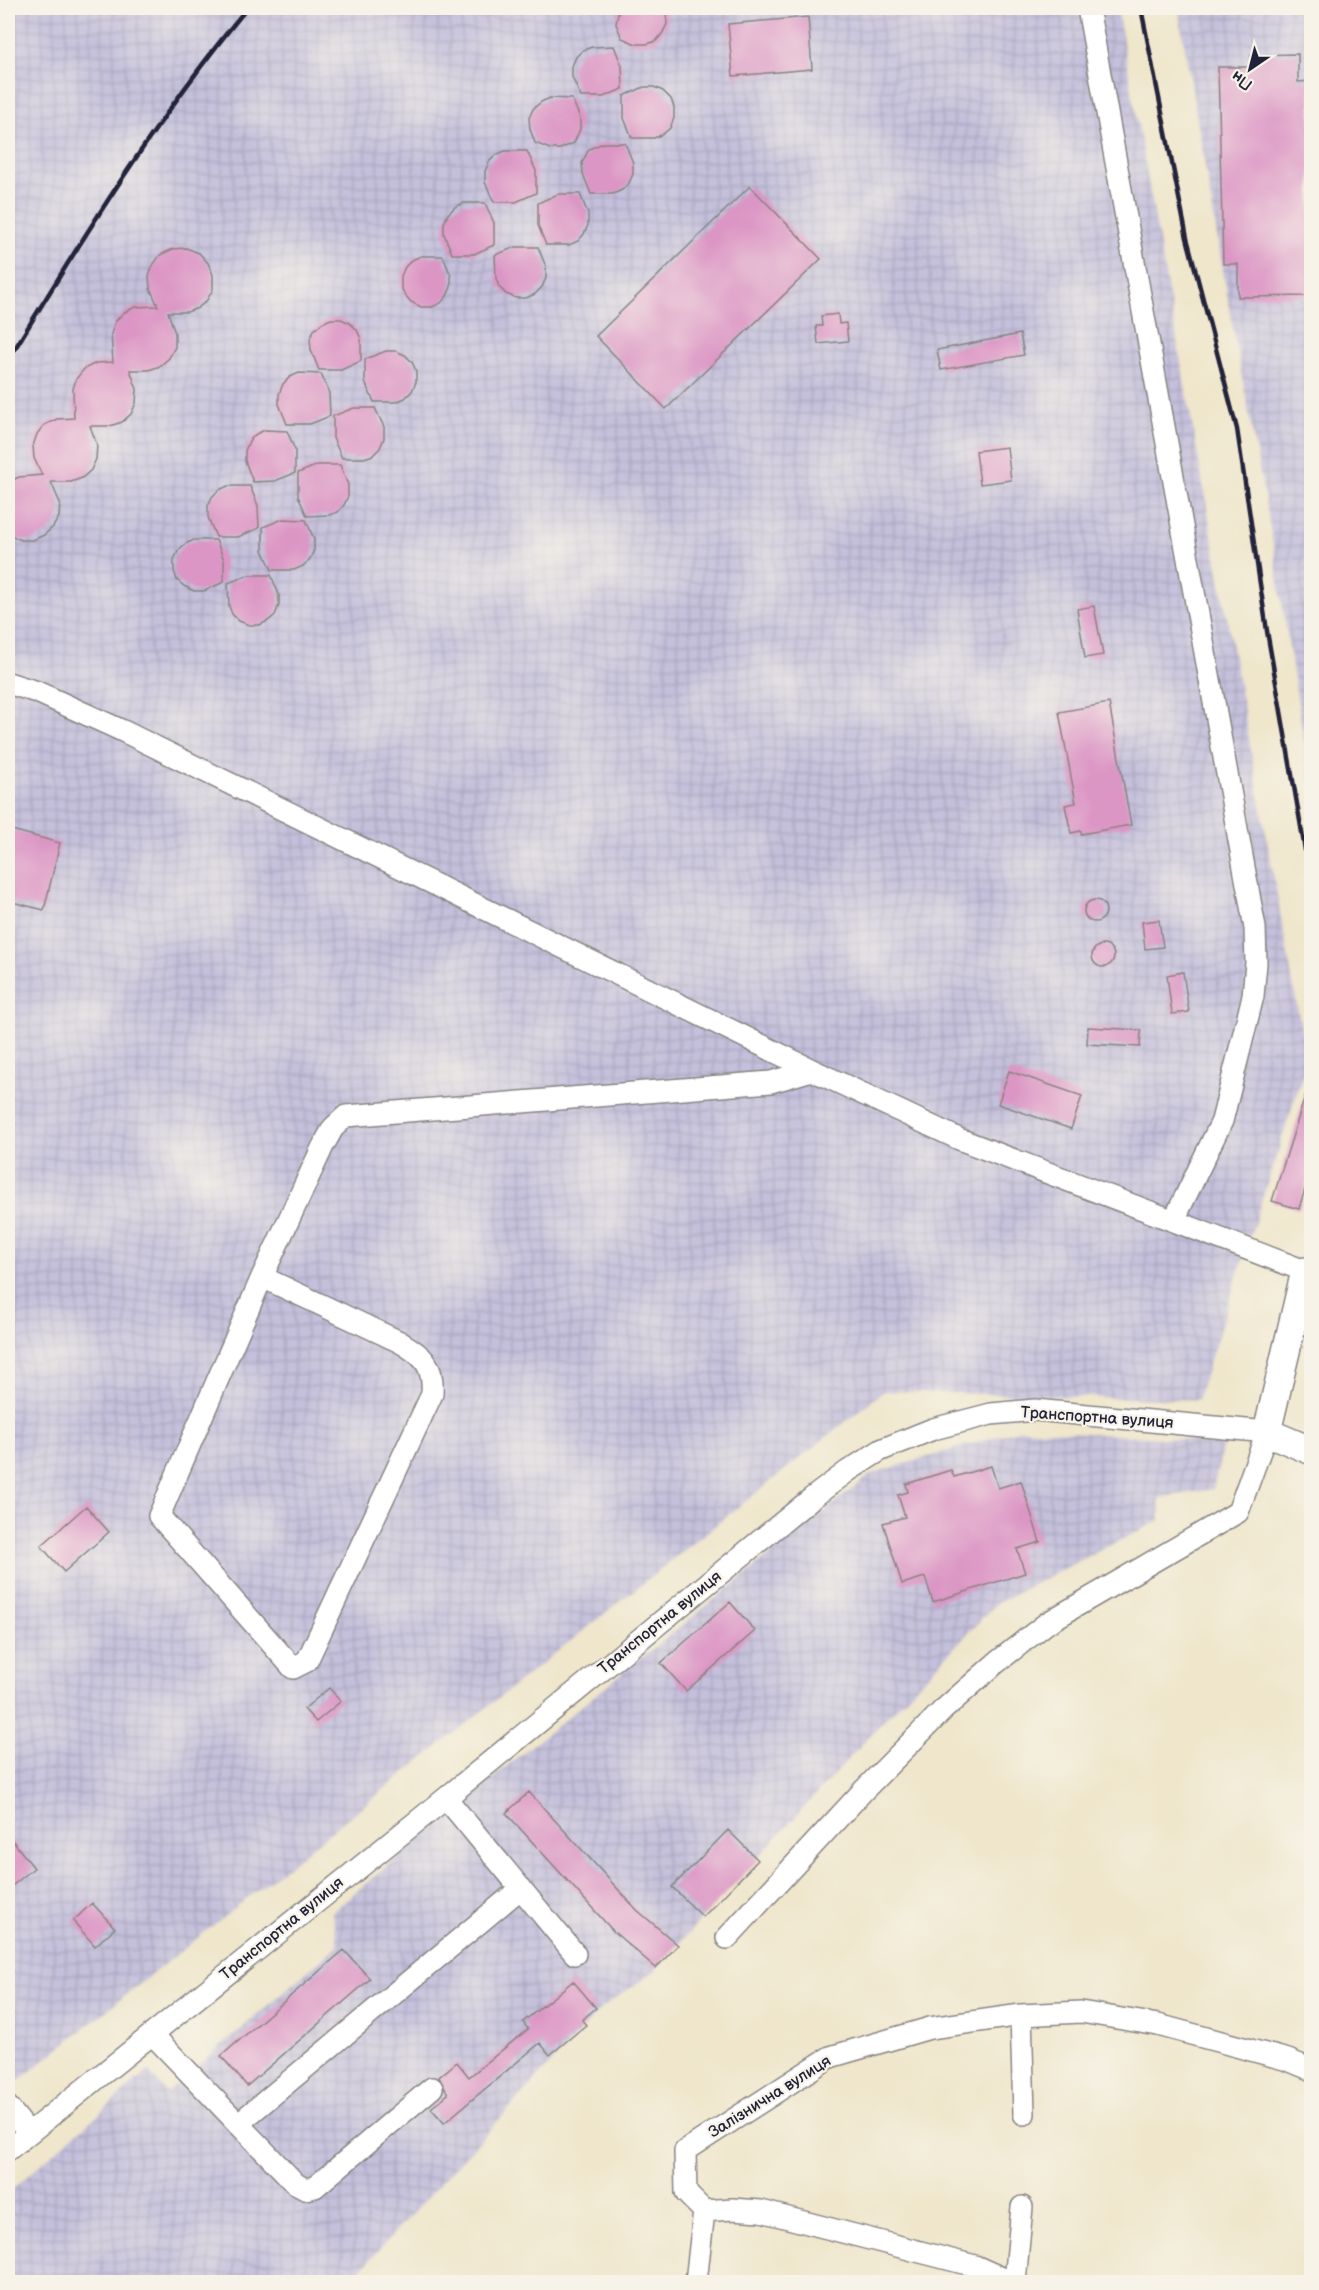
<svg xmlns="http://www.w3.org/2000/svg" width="1319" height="2290" font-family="'Balsamiq Sans',sans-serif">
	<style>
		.industrial { fill: url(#industrial-grid) }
		.building { fill: #dc96c5 }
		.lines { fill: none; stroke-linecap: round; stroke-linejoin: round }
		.minor-casing { stroke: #888483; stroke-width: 24 }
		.major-casing { stroke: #888483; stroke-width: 30 }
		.minor { stroke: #fff; stroke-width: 21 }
		.major { stroke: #fff; stroke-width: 27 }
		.rail { stroke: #22223b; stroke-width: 4.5 }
		.labels { text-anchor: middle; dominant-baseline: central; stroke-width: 4.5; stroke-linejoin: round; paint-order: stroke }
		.street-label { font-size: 16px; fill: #22223b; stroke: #f7f3e8 }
	</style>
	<defs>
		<pattern id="industrial-grid" width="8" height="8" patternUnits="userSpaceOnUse" patternTransform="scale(1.5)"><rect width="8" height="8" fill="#c4c0db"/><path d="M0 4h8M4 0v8" fill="none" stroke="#a8a5bd"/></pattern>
	</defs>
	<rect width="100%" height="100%" fill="#f7f3e8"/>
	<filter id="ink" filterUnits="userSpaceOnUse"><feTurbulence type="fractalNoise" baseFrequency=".0167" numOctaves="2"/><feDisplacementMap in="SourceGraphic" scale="12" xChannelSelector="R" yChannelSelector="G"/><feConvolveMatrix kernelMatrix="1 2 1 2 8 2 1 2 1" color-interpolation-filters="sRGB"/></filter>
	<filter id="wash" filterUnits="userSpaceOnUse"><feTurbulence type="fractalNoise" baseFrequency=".008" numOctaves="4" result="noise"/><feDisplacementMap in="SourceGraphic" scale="24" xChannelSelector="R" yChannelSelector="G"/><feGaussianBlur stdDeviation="1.35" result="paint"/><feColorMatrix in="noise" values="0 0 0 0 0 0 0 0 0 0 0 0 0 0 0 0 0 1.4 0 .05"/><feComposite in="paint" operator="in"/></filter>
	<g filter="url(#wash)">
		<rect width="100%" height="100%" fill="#efe6cb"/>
		<path class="industrial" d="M8 8H1117L1307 1061 1197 1400 884 1391 8 2089Z
			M1178 8H1311V786L1272 538 1232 323Z
			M1021 1429 1224 1442 1213 1489 1159 1498 1160 1520 997 1603 876 1729 653 1972 601 2009 349 2282H8V2193L148 2071 167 2093 338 1945 332 1912 484 1784 871 1474Z"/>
		<g id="blocks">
			<path class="building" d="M619 8H664L666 13 667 24 662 34 656 41 647 44H636L622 38 616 24Z
				M808 17 812 69 733 76 728 24Z
				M614 46 622 66 623 89 603 97H581L572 77V66L576 57 583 50 592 47Z
				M1298 54V82L1311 81V292H1308V296L1238 297V264H1223L1218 67H1251V55Z
				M644 87H654L663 91 671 99 674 107V118L670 128 663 134 654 138H632L624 118V96Z
				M550 98 572 99 580 118V129L574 143 560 149H550L535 143 530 129 529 118 533 109 541 102Z
				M603 143H625L633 163V174L629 183 622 190 613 194H591L583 174 582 163 589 149Z
				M505 151H527L536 171V193L516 202H494L485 182V171L489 162 496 155Z
				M750 186 821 259 666 409 596 336Z
				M558 194H580L588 214V225L584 234 578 241 569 245H546L538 225V203Z
				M464 203H485L494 223V245L474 254H452L444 234V223L448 214 455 207Z
				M516 247H538L546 267V278L542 287 535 294 526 298H516L506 294 499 287 496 278 495 255Z
				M186 248 199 253 208 263 213 275V289L207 300 198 308 187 312H168L175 333V347L169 358 160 366 149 370H130L137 389 136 403 131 414 122 422 110 426H90L97 445 96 459 91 470 82 478 71 482H51L60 503 59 517 53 527 44 535 33 540H21L8 534V482L19 477 42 475 34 458 33 446 37 434 44 425 57 419 74 418 73 389 76 379 84 369 96 363 113 362 111 334 115 322 123 313 135 307 158 306 150 288 149 276 153 265 160 255 173 249Z
				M421 256H443L451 276V287L447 296 441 303 432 307H421L411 302 405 295 401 287V276L405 267 412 260Z
				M838 314 839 324 846 323 848 341 818 344 816 326H822L821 316Z
				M331 319H341L350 323 357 330 361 339V361L341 370H319L311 350 310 339 314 330 322 323Z
				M1020 334 1024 355 941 370 937 350Z
				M386 351H396L405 355 412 362 416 371V382L412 391 405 398 396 402H374L365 382V359Z
				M299 373 321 374 329 393 330 416 310 424H287L279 404V394L283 384 290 377Z
				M354 408H375L384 427V438L380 448 373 455 364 458H342L333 438V416Z
				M265 430 287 431 295 450V473L275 481 253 482 245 461V451L249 441 256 434Z
				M1007 447 1011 480 980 484 976 451Z
				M318 465H340L348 485V496L344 505 338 512 329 515 307 516 298 496V473Z
				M228 486H250L258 506 259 528 238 537H216L208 517V506L212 497 219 490Z
				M283 519 306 520 314 539V550L310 559 303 566 294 570H272L263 550V527Z
				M194 540H216L224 560V582L204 591H194L184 586 177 580 174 571V560L178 551 185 544Z
				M249 575H271L279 595V605L275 615 268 621 259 625H249L239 621 232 614 229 606 228 583Z
				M1094 606 1103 655 1085 658 1077 609Z
				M1109 703 1131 825 1081 834V831L1071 833 1065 805 1076 803 1059 712Z
				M8 829 60 843 44 910 8 901Z
				M1084 911a11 11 0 1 1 22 0a11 11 0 1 1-22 0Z
				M1159 920 1163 947 1145 949 1142 922Z
				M1092 956a11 11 0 1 1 22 0a11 11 0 1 1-22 0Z
				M1183 972 1189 1012 1172 1014 1167 975Z
				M1088 1027 1141 1030 1140 1047 1087 1044Z
				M1009 1071 1082 1096 1071 1129 998 1104Z
				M1308 1087H1311V1169L1299 1209 1272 1201Z
				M991 1466 998 1488 1021 1481 1040 1542 1017 1549 1025 1573 933 1602 925 1577 902 1584 883 1523 905 1517 898 1495 908 1492 906 1484 951 1470 954 1477Z
				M86 1506 109 1532 64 1572 41 1546Z
				M730 1602 755 1631 686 1691 661 1663Z
				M329 1688 341 1701 316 1722 304 1709Z
				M529 1792 637 1910 678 1945 656 1968 614 1932 506 1813Z
				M728 1830 758 1860 703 1917 672 1887Z
				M8 1835 34 1868 8 1889Z
				M92 1903 115 1928 95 1946 73 1921Z
				M344 1950 370 1979 247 2086 221 2056Z
				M573 1981 596 2008 582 2020 586 2025 550 2055 540 2043 444 2123 431 2108 448 2094 439 2077 457 2062 469 2077 528 2029 523 2022Z"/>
		</g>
	</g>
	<g filter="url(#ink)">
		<use href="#blocks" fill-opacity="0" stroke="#888483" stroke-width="1.5"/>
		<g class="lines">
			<defs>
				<path id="minor" d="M1088 8 1255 928 1256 963 1253 996 1222 1121 1174 1220
					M8 683 37 692 123 731 812 1070 959 1139 1305 1271
					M262 1277 400 1342C424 1356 434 1365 432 1394L307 1661 293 1668 159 1516 262 1277 323 1146 333 1128 346 1116 771 1082 812 1070
					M446 1798 575 1954
					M1021 2015 1024 2114
					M152 2034 296 2184 305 2189 315 2187 432 2088
					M8 2107 29 2133
					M239 2123 521 1888
					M8 2150 446 1798 812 1498 848 1471 881 1450 933 1429 991 1414 1035 1410 1267 1432 1238 1512 1047 1623 996 1663 943 1710 863 1791 727 1938
					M704 2211 686 2193 685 2151 830 2057 930 2028 1021 2015 1081 2012 1158 2025 1288 2060 1312 2070
					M704 2211 732 2209 761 2211 975 2266 1011 2282
					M696 2282 704 2211
					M1015 2282 1022 2207"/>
				<path id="major" d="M1312 1273 1305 1271 1267 1432 1312 1451"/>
			</defs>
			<use href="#minor" class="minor-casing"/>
			<use href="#major" class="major-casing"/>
			<use href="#minor" class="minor"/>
			<use href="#major" class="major"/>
			<path class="rail" d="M1141 8 1187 238 1237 429 1267 631 1312 890
				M8 360C82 239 157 117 247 8"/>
		</g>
	</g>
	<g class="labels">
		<g class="street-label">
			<text transform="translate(1097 1418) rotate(4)">Транспортна вулиця</text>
			<text transform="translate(660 1623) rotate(-39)">Транспортна вулиця</text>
			<text transform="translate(282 1929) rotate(-39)">Транспортна вулиця</text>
			<text transform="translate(770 2097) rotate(-32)">Залізнична вулиця</text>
		</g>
	</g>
	<rect width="1319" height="2290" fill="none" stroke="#f7f3e8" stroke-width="30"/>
	<g transform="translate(1250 69) rotate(215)" stroke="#f7f3e8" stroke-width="4.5" paint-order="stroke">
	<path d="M0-4.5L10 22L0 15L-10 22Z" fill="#22223b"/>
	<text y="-9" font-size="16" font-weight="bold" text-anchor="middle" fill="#22223b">Пн</text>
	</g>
</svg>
